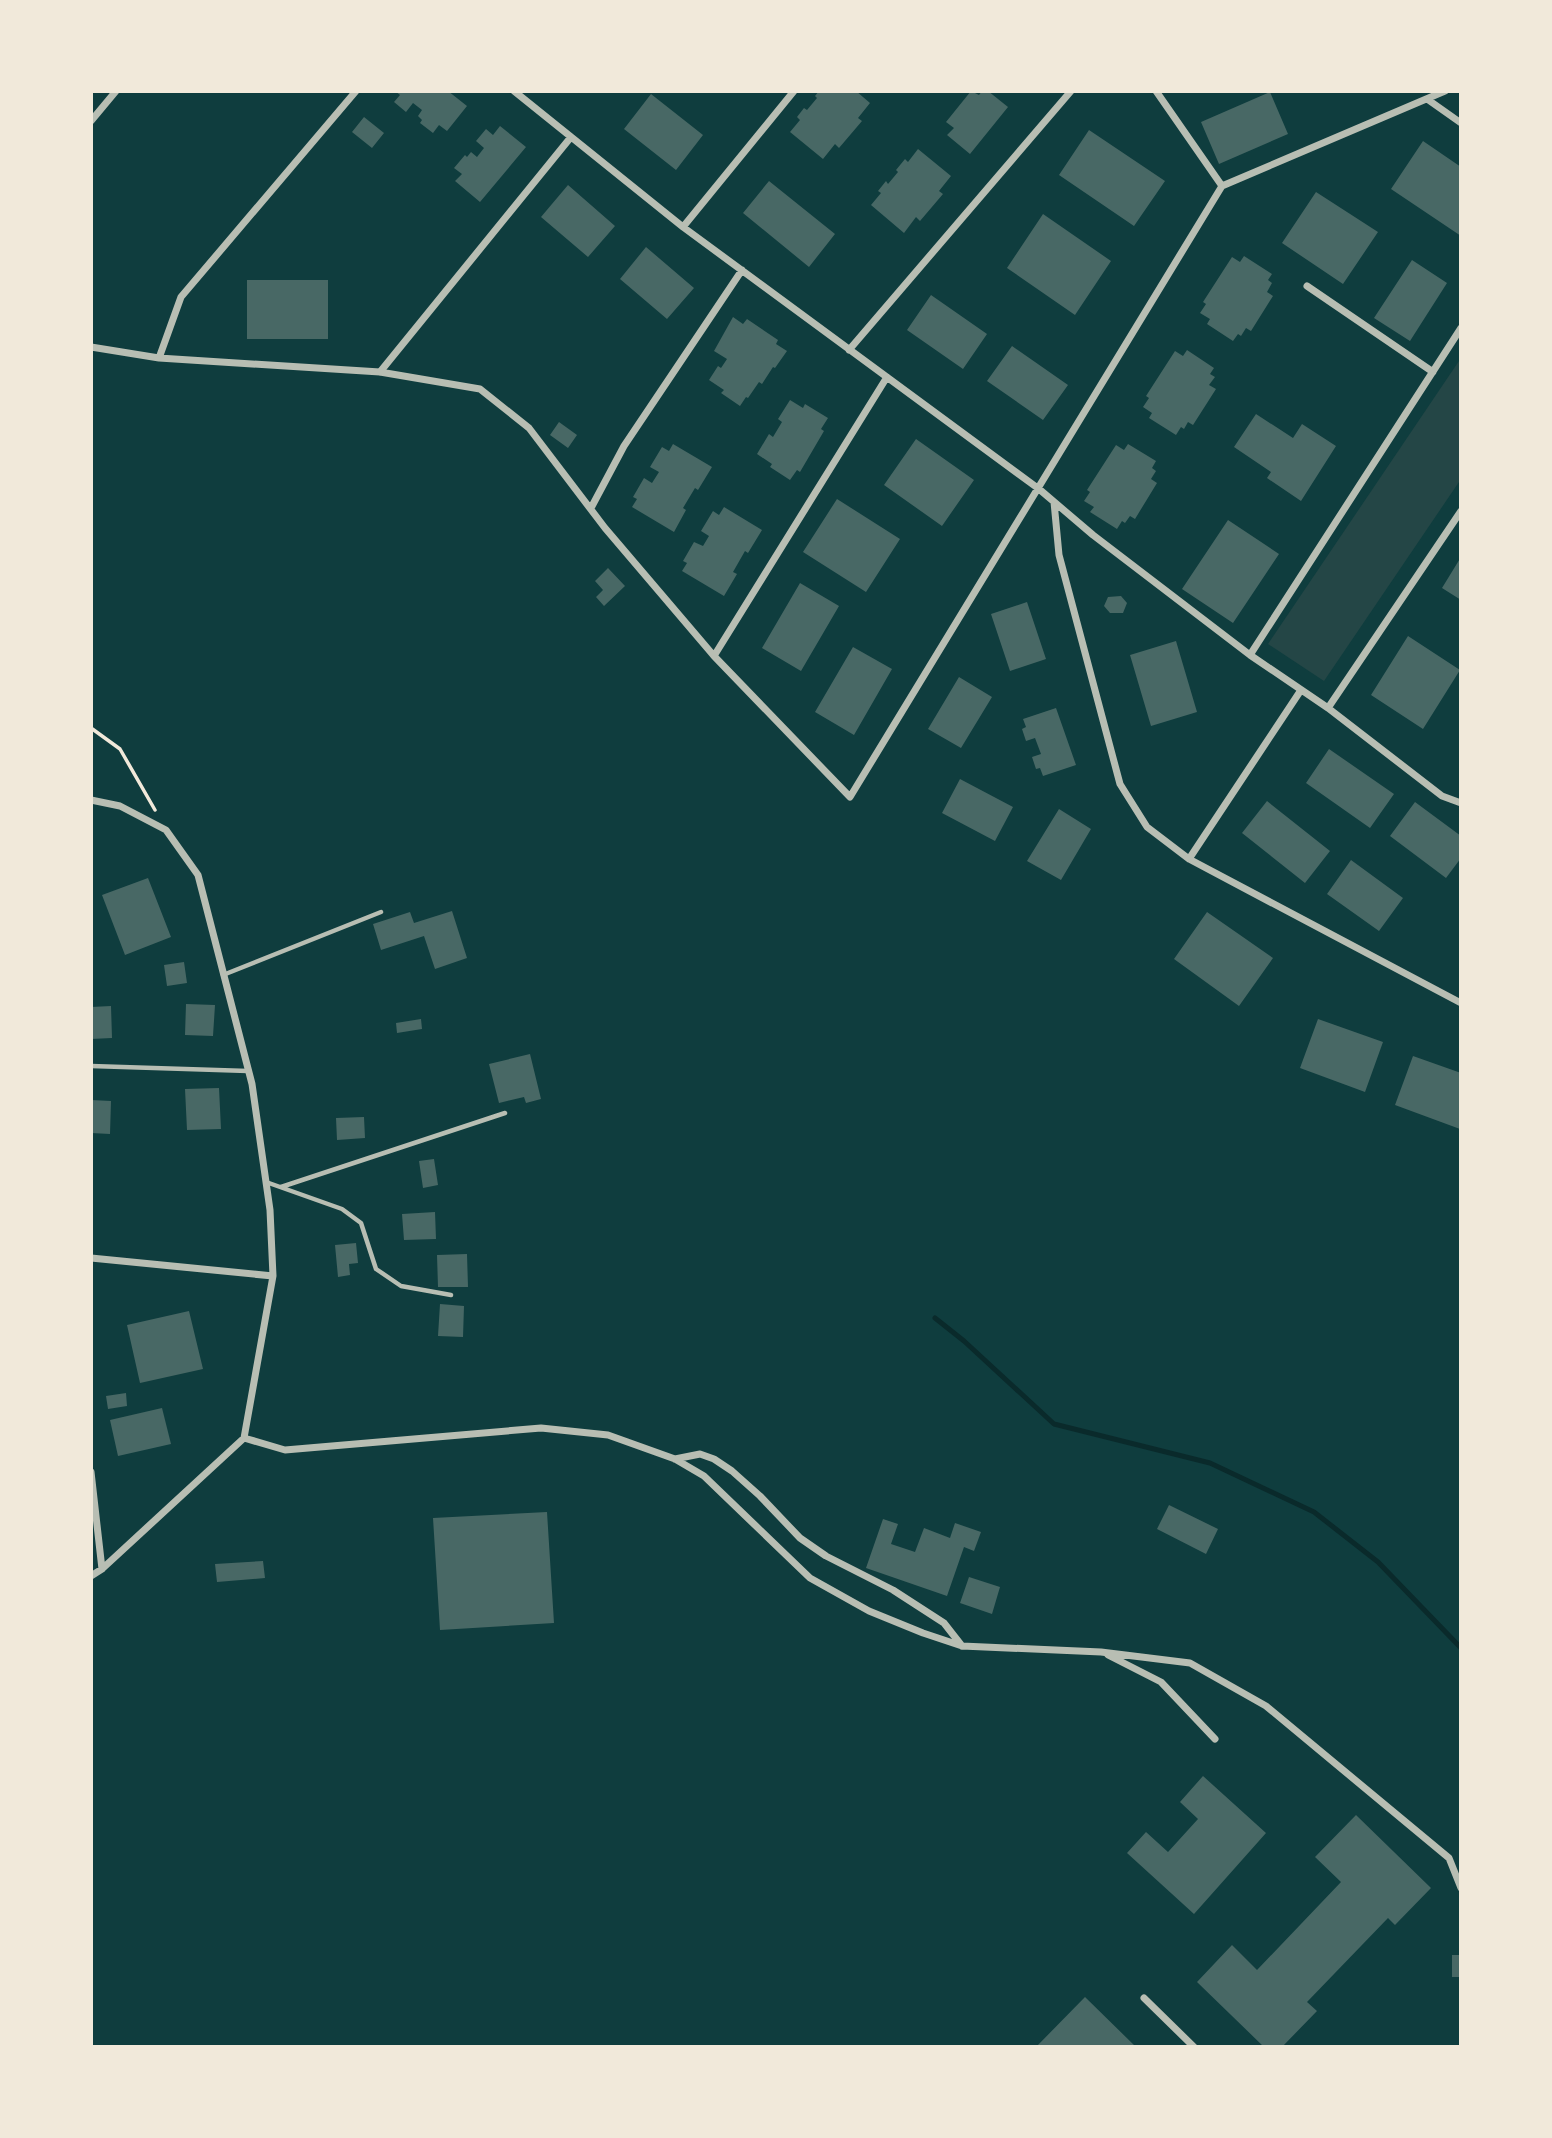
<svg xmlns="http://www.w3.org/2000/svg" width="1552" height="2138" font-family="'Nunito Sans',sans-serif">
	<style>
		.green { fill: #244646 }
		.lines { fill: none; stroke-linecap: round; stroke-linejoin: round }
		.stream { stroke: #0a2a2b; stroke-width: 5 }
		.building { fill: #486865 }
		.path { stroke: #f1e9da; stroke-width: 3.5 }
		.service { stroke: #b8beb3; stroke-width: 4.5 }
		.minor { stroke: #b8beb3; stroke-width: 7 }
	</style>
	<rect width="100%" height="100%" fill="#0f3d3e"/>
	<path class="green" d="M1461 358V479L1324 681 1268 644Z"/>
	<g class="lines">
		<path class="stream" d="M935 1318 964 1341 1054 1424 1210 1463 1314 1512 1378 1562 1461 1648"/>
	</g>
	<path class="building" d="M395 91H448L467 106 447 131 439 125 433 133 420 123 422 120 418 116 422 110 413 103 406 112 394 102 400 95Z
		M819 91H856L870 103 858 118 862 121 839 148 835 144 823 159 790 132 800 120 797 117 804 108 807 110 817 98 815 96Z
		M971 91 979 95 982 91H988L1008 107 970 154 947 135 954 128 946 122Z
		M1270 92 1288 134 1219 164 1201 122Z
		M651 94 703 135 676 170 624 129Z
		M364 117 384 133 372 148 352 132Z
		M500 126 526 147 480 202 455 181 462 174 454 168 465 155 467 157 471 152 477 157 484 148 476 141 486 129 493 135Z
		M1089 130 1165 181 1134 226 1059 175Z
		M1423 141 1461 167V236L1391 189Z
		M918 149 951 176 939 191 943 194 920 221 916 217 904 233 871 205 881 193 878 191 886 181 888 184 898 172 896 170 905 159 908 162Z
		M769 181 835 234 809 267 743 213Z
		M568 185 615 226 588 257 541 217Z
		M1316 192 1378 232 1343 284 1282 243Z
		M1043 214 1111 261 1075 315 1007 268Z
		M646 247 694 288 667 319 620 279Z
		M1244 256 1272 274 1268 280 1272 283 1267 292 1273 296 1251 331 1246 328 1241 336 1238 334 1233 341 1207 324 1210 319 1200 313 1206 304 1203 302 1232 257 1240 262Z
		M1412 260 1447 283 1410 341 1374 318Z
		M247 280H328V339H247Z
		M931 295 987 334 963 369 907 330Z
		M733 317 743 324 747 319 778 340 776 344 787 351 775 368 773 367 762 384 759 382 748 398 746 397 740 406 721 393 724 390 709 380 718 366 721 368 727 359 714 351Z
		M1012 346 1068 385 1043 420 987 381Z
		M1187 350 1214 368 1210 374 1215 377 1209 385 1216 389 1193 425 1188 422 1184 429 1181 427 1176 435 1149 418 1152 413 1143 407 1149 398 1146 396 1175 351 1183 356Z
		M790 400 803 408 805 404 828 418 821 429 824 431 800 472 797 470 790 480 770 467 772 464 757 454 769 434 773 437 782 422 778 419Z
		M1256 414 1293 438 1302 424 1336 446 1301 501 1267 478 1271 472 1234 447Z
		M559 422 577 435 568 448 550 435Z
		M916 439 974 480 942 526 884 485Z
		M673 444 712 467 698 490 695 488 683 508 686 510 674 532 632 507 637 499 633 497 644 478 652 483 659 472 650 467 662 447 669 451Z
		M1128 444 1156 461 1152 468 1156 471 1151 479 1157 483 1135 519 1130 516 1125 523 1122 521 1117 529 1090 512 1094 507 1084 501 1090 492 1087 490 1116 445 1124 450Z
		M837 499 900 539 866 592 803 552Z
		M724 507 762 530 748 553 745 551 733 572 737 574 724 596 682 571 687 563 683 561 694 542 703 546 709 536 701 531 713 511 719 515Z
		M1228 520 1279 554 1233 623 1182 589Z
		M1461 557V600L1442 588Z
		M608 568 625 586 604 606 596 597 603 590 595 581Z
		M800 583 839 606 801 671 762 648Z
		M1121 596 1127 603 1123 613H1110L1104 606 1108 597Z
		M1027 602 1046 659 1010 671 991 614Z
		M1408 636 1460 670 1423 729 1371 695Z
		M1176 641 1197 712 1151 726 1130 655Z
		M853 647 892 669 854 735 815 712Z
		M959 677 992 697 961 748 928 729Z
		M1056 708 1076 765 1043 776 1040 768 1036 769 1032 757 1041 754 1035 738 1026 741 1022 729 1026 727 1023 719Z
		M1329 749 1394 794 1370 828 1306 783Z
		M960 779 1013 807 995 841 942 813Z
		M1267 801 1330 851 1305 883 1242 833Z
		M1415 802 1461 836V858L1446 878 1390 836Z
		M1059 809 1091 829 1061 880 1027 861Z
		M1351 860 1403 898 1379 931 1327 894Z
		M148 878 171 937 125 955 102 895Z
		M452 911 467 958 435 969 424 936 381 950 373 924 410 912 414 923Z
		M1207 912 1273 958 1239 1006 1174 959Z
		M184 962 187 983 167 986 164 965Z
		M186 1004 215 1005 213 1036 185 1035Z
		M111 1006 112 1038 91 1039V1007Z
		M421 1019 422 1029 397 1033 396 1023Z
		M1318 1019 1383 1042 1365 1092 1300 1068Z
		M530 1054 541 1099 526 1103 524 1097 499 1103 489 1064Z
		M1413 1056 1461 1073 1460 1129 1395 1105Z
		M219 1088 221 1129 187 1130 185 1089Z
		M91 1100 111 1101 110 1134 91 1133Z
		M364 1117 365 1138 337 1140 336 1118Z
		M434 1159 438 1185 423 1188 419 1161Z
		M435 1212 436 1239 404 1240 402 1214Z
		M356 1243 358 1263 349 1264 350 1275 338 1277 335 1245Z
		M467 1254 468 1287H438L437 1255Z
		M440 1304 464 1306 463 1337 438 1336Z
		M189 1311 203 1369 140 1383 127 1325Z
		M126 1393 127 1406 108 1409 106 1396Z
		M162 1408 171 1444 118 1456 110 1420Z
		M1169 1505 1218 1529 1206 1554 1157 1529Z
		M547 1512 554 1623 440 1630 433 1518Z
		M883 1519 898 1524 891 1544 915 1552 924 1528 950 1538 955 1523 981 1532 974 1551 964 1547 947 1596 866 1568Z
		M263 1561 265 1578 217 1582 215 1564Z
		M969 1577 1000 1587 992 1614 960 1603Z
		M1203 1776 1266 1833 1194 1914 1127 1853 1146 1832 1168 1852 1198 1819 1180 1802Z
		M1356 1815 1431 1888 1395 1925 1388 1918 1307 2002 1317 2011 1282 2047H1264L1197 1982 1232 1945 1257 1970 1341 1882 1315 1857Z
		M1452 1955H1461V1977H1452Z
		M1085 1997 1135 2046 1134 2047H1036Z"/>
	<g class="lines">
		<path class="path" d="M91 728 120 749 155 810"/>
		<path class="service" d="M223 975 381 912
			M91 1066 248 1071
			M266 1182 342 1209 361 1223 376 1269 401 1286 451 1295
			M281 1187 505 1113"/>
		<path class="minor" d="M514 91 683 227 1039 489 1093 535 1250 655 1328 708 1442 796 1461 803
			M1156 91 1222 186
			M1427 99 1461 123
			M91 121 116 91
			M683 227 794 91
			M1307 286 1433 372
			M91 347 159 358 380 372 480 389 529 428 605 528 714 656 850 797 1222 186 1445 91
			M849 350 1071 91
			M159 358 181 297 356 91
			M380 372 571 137
			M1054 502 1059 555 1120 784 1147 827 1189 859 1461 1003
			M591 508 624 446 742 270
			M1250 655 1461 328
			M714 656 887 377
			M1328 708 1461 511
			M91 800 120 806 166 830 198 875 252 1084 270 1210 273 1276 244 1438 102 1569 91 1576
			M1189 859 1301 690
			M91 1258 273 1276
			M244 1438 285 1450 541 1428 608 1435 675 1459 704 1476 810 1578 869 1611 923 1633 962 1646 1101 1652 1190 1663 1266 1706 1449 1858 1461 1888
			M675 1459 700 1454 714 1459 732 1471 760 1496 800 1538 826 1556 893 1590 944 1623 962 1646
			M91 1472 102 1569
			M1108 1655 1161 1682 1215 1739
			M1144 1998 1194 2047"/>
	</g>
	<rect width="1552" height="2138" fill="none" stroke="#f1e9da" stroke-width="186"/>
</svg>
